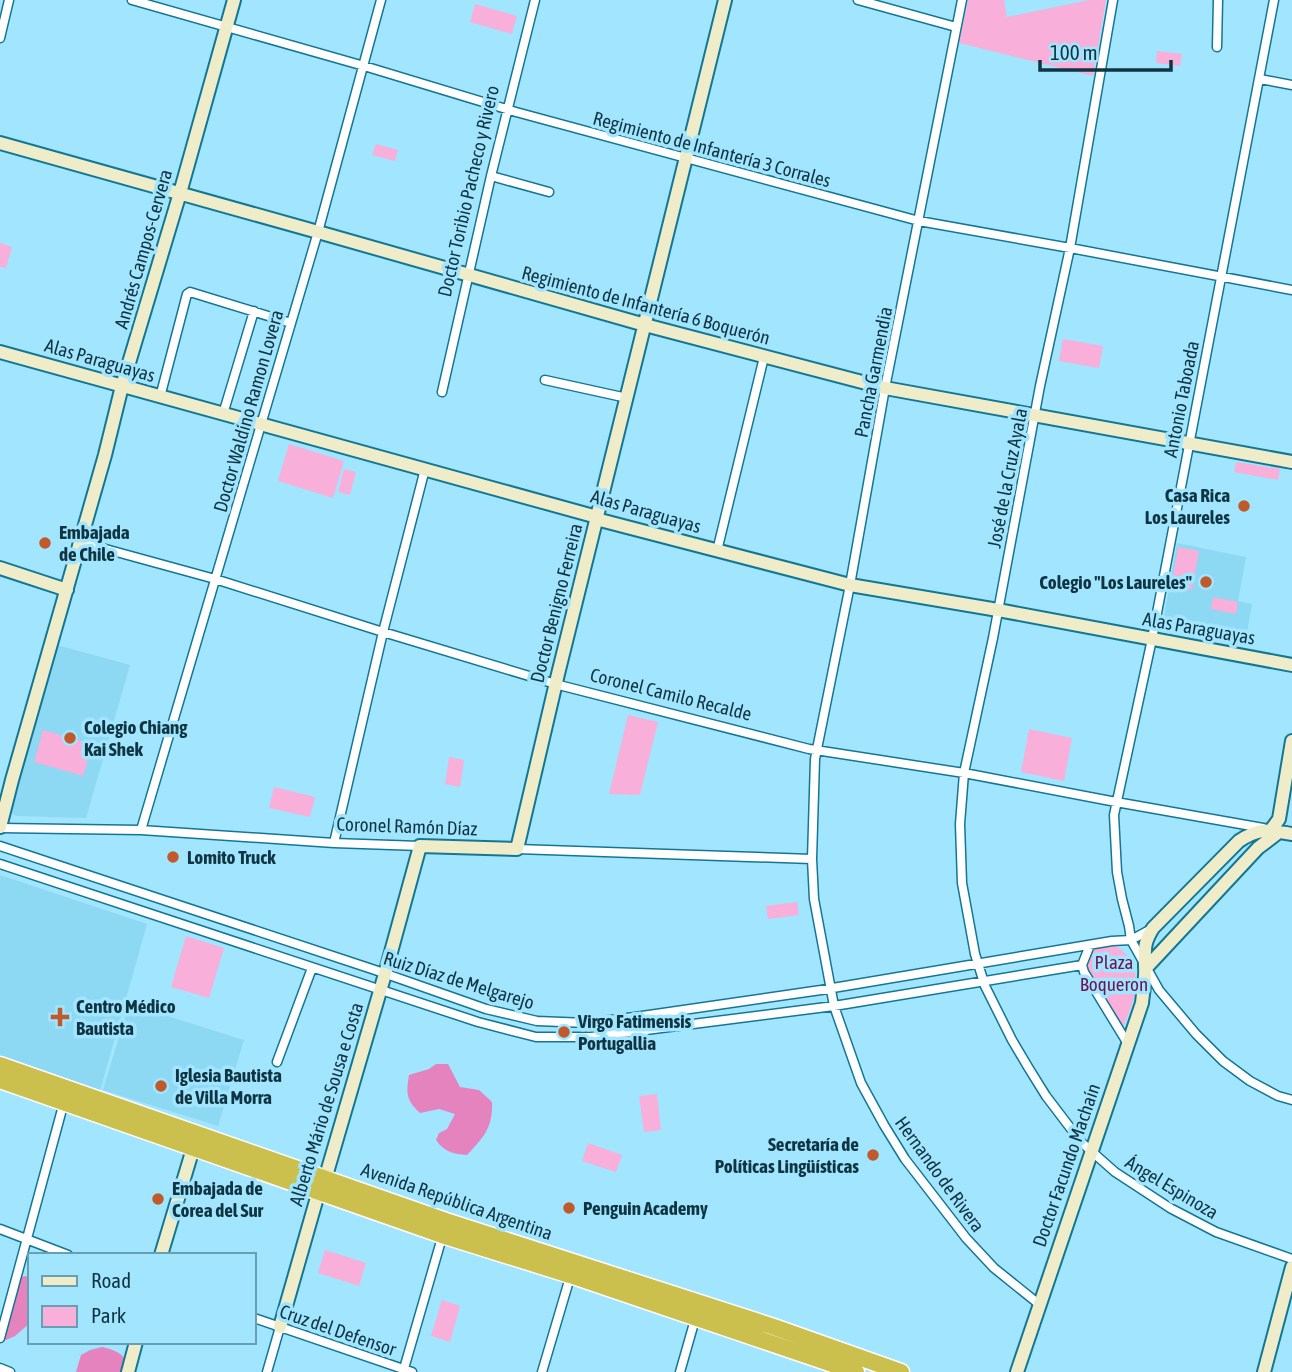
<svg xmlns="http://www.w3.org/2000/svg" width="1292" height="1372" font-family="'Asap Condensed',sans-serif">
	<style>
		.built { fill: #8dd8f3 }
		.green { fill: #f8afd9 }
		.forest { fill: #e583be }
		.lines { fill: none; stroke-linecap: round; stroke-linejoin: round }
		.street-casing { stroke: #137794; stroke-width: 11 }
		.secondary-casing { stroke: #137794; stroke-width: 16 }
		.highway-casing { stroke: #fff; stroke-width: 19 }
		.street { stroke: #fff; stroke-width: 8 }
		.secondary { stroke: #efecca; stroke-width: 12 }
		.highway { stroke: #cbc04d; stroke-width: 16 }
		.poi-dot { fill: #c05a2a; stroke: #a2e5ff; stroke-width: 2.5 }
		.labels { text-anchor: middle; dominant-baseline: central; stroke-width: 7; stroke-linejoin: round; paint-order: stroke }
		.street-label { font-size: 19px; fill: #103542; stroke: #a2e5ff }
		.poi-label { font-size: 19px; font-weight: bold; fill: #103542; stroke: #a2e5ff; text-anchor: start }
		.park-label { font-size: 19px; fill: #6c1551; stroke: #a2e5ff }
	</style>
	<rect width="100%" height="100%" fill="#a2e5ff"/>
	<path class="built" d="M1177 543 1246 557 1238 601 1252 604 1245 644 1162 628Z
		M57 645 130 665 86 818 16 816 9 811Z
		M0 875 147 924 100 1091 0 1059Z
		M129 1004 244 1040 218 1126 103 1090Z"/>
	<path class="green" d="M968 0H1004L1007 17 1089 0H1106L1093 76 959 43Z
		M475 4 517 16 512 34 470 22Z
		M1157 51 1182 54 1180 66 1156 63Z
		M376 144 398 150 395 161 372 155Z
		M0 243 12 247 6 268 0 267Z
		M1063 339 1103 346 1099 368 1059 361Z
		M289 444 344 461 333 498 278 481Z
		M1236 462 1280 469 1278 480 1234 472Z
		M344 469 356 472 350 495 338 492Z
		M1178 547 1199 551 1192 590 1171 586Z
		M1213 597 1238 602 1236 614 1211 609Z
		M628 715 658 722 640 795 609 794Z
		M1029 729 1072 738 1064 781 1021 772Z
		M43 730 93 744 83 776 34 762Z
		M449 757 464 760 460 787 445 784Z
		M274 787 315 797 310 817 269 808Z
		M797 902 799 915 768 919 766 906Z
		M186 936 224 948 209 998 171 987Z
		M1113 945C1132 953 1139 974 1135 993 1133 1003 1128 1014 1124 1025H1122L1088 969C1085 948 1097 948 1113 945Z
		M657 1094 661 1130 644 1132 639 1096Z
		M588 1143 622 1155 616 1172 582 1161Z
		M325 1250 366 1263 359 1286 318 1273Z
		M442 1300 460 1306 450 1342 431 1336Z"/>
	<path class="forest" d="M436 1064H448L460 1087 479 1090 492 1102C493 1127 484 1137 467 1155 454 1154 444 1152 436 1140L439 1133 447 1129 455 1114 439 1109 420 1113C406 1100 406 1094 409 1075L429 1069Z
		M26 1276 30 1278V1323L15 1336 6 1340 1 1333 20 1277Z
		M102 1347C115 1350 131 1355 124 1372H76L81 1355 90 1350Z"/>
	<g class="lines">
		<defs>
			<path id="street" d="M132 0 364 66 516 112 919 221 1070 248 1292 290
				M858 0 956 27
				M962 0 885 388 850 585 815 759 812 859 814 899 834 1006 861 1083 884 1125 905 1159 966 1238 994 1268 1040 1305
				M1113 0 1070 248 1040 386 993 638 964 773 960 824 962 883 975 954 985 986 1012 1040 1028 1067 1046 1096 1081 1142 1115 1172 1170 1208 1216 1232 1292 1259
				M1274 0 1152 639 1114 815 1117 872 1122 899 1129 926 1131 940 1159 990 1196 1034 1223 1061 1250 1081 1278 1096 1292 1100
				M0 38 9 0
				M1217 47 1218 0
				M1260 79 1292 85
				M491 176 549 192
				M545 380 627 398
				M442 392 491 176 535 0
				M160 397 187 294 190 292 291 323
				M223 414 254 311
				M80 542 215 579 383 632 559 685 809 749 964 773 1116 802 1263 828
				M717 551 764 357
				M0 828 141 830 334 843 420 846
				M141 830 318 232 381 0
				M334 843 383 632 425 469
				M0 846 375 970 486 1009 537 1021 587 1023 635 1017 821 990 1112 941 1131 940 1153 928
				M517 849 812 859
				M0 864 478 1022 536 1037H591L834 1006 1082 965
				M1090 945 1082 965 1084 972 1128 1044
				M277 1062 312 968
				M0 1229 68 1255
				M254 1318 412 1372
				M0 1338 64 1102
				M0 1368 10 1372
				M267 1372 280 1327
				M403 1372 443 1234
				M542 1372 571 1274
				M680 1372 696 1316"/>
			<path id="secondary" d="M0 143 318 232 645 325 885 388 1292 462
				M0 352 597 517 600 520 850 585 998 610 1292 665
				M0 568 67 590
				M0 827 12 780 105 455 122 386 180 193 234 0
				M1271 830 1279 819 1292 741
				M1146 968 1258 848 1279 832
				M161 1255 195 1142
				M280 1327 316 1201 328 1169 385 974 420 846 517 849 558 674 725 0
				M128 1372 136 1342
				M1017 1372 1142 1003C1143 991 1146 979 1145 967 1145 949 1143 944 1153 928L1239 841C1260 827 1268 830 1292 834
				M1264 1372 1292 1267"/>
			<path id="highway" d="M0 1065 446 1221 774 1327 901 1372
				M0 1080 442 1235 570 1275 856 1372"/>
		</defs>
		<use href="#street" class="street-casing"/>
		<use href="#secondary" class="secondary-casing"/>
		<use href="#highway" class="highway-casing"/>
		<use href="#street" class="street"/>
		<use href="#secondary" class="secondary"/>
		<use href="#highway" class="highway"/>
	</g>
	<g class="poi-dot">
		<circle cx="1244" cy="506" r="7"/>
		<circle cx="45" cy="543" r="7"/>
		<circle cx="1206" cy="582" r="7"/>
		<circle cx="70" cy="738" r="7"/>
		<circle cx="173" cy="857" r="7"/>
		<path d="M56.5 1006.5h7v7h7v7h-7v7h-7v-7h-7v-7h7z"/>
		<circle cx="564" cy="1032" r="7"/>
		<circle cx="161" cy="1086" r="7"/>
		<circle cx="873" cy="1155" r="7"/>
		<circle cx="158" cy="1199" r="7"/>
		<circle cx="569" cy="1208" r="7"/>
	</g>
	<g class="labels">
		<g class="street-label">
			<text transform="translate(712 149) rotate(15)">Regimiento de Infantería 3 Corrales</text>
			<text transform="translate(468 191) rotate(-77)">Doctor Toribio Pacheco y Rivero</text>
			<text transform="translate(143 249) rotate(-74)">Andrés Campos-Cervera</text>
			<text transform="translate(646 305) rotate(15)">Regimiento de Infantería 6 Boquerón</text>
			<text transform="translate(100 360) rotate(16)">Alas Paraguayas</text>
			<text transform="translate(873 372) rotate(-79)">Pancha Garmendia</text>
			<text transform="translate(1181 399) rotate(-79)">Antonio Taboada</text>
			<text transform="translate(248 411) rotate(-74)">Doctor Waldino Ramon Lovera</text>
			<text transform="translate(1007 478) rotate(-79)">José de la Cruz Ayala</text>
			<text transform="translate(646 511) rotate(16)">Alas Paraguayas</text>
			<text transform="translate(556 603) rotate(-76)">Doctor Benigno Ferreira</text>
			<text transform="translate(1199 628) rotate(10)">Alas Paraguayas</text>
			<text transform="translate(671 694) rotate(14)">Coronel Camilo Recalde</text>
			<text transform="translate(407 826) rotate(2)">Coronel Ramón Díaz</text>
			<text transform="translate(459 980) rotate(17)">Ruiz Díaz de Melgarejo</text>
			<text transform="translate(326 1104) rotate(-73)">Alberto Mário de Sousa e Costa</text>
			<text transform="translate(1066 1165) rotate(-71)">Doctor Facundo Machaín</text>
			<text transform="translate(940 1174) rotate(54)">Hernando de Rivera</text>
			<text transform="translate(1172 1187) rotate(31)">Ángel Espinoza</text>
			<text transform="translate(457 1201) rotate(19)">Avenida República Argentina</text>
			<text transform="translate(338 1330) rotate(19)">Cruz del Defensor</text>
		</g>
		<g class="poi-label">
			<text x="1230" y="495" text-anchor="end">Casa Rica<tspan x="1230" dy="22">Los Laureles</tspan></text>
			<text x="59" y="532">Embajada<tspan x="59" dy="22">de Chile</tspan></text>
			<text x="1192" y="582" text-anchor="end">Colegio "Los Laureles"</text>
			<text x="84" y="727">Colegio Chiang<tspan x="84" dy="22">Kai Shek</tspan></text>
			<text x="187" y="857">Lomito Truck</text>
			<text x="76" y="1006">Centro Médico<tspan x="76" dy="22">Bautista</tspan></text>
			<text x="578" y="1021">Virgo Fatimensis<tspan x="578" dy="22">Portugallia</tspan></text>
			<text x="175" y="1075">Iglesia Bautista<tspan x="175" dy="22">de Villa Morra</tspan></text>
			<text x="859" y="1144" text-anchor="end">Secretaría de<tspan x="859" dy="22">Políticas Lingüísticas</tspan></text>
			<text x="172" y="1188">Embajada de<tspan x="172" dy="22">Corea del Sur</tspan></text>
			<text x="583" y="1208">Penguin Academy</text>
		</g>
		<g class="park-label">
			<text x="1114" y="962">Plaza<tspan x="1114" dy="22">Boqueron</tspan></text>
		</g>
	</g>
	<rect x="28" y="1253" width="228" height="91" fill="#a2e5ff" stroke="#689fb3" stroke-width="2"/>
	<rect x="42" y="1276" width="35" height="10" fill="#efecca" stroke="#689fb3" stroke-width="2"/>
	<text x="91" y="1288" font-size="21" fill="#103542">Road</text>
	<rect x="42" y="1306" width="35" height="21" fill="#f8afd9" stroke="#689fb3" stroke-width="2"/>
	<text x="91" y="1323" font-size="21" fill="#103542">Park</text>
	<path d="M1040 60v10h131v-10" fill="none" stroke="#103542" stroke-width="3.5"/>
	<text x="1050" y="60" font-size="21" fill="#103542" stroke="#a2e5ff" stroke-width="5" paint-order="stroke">100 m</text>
</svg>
